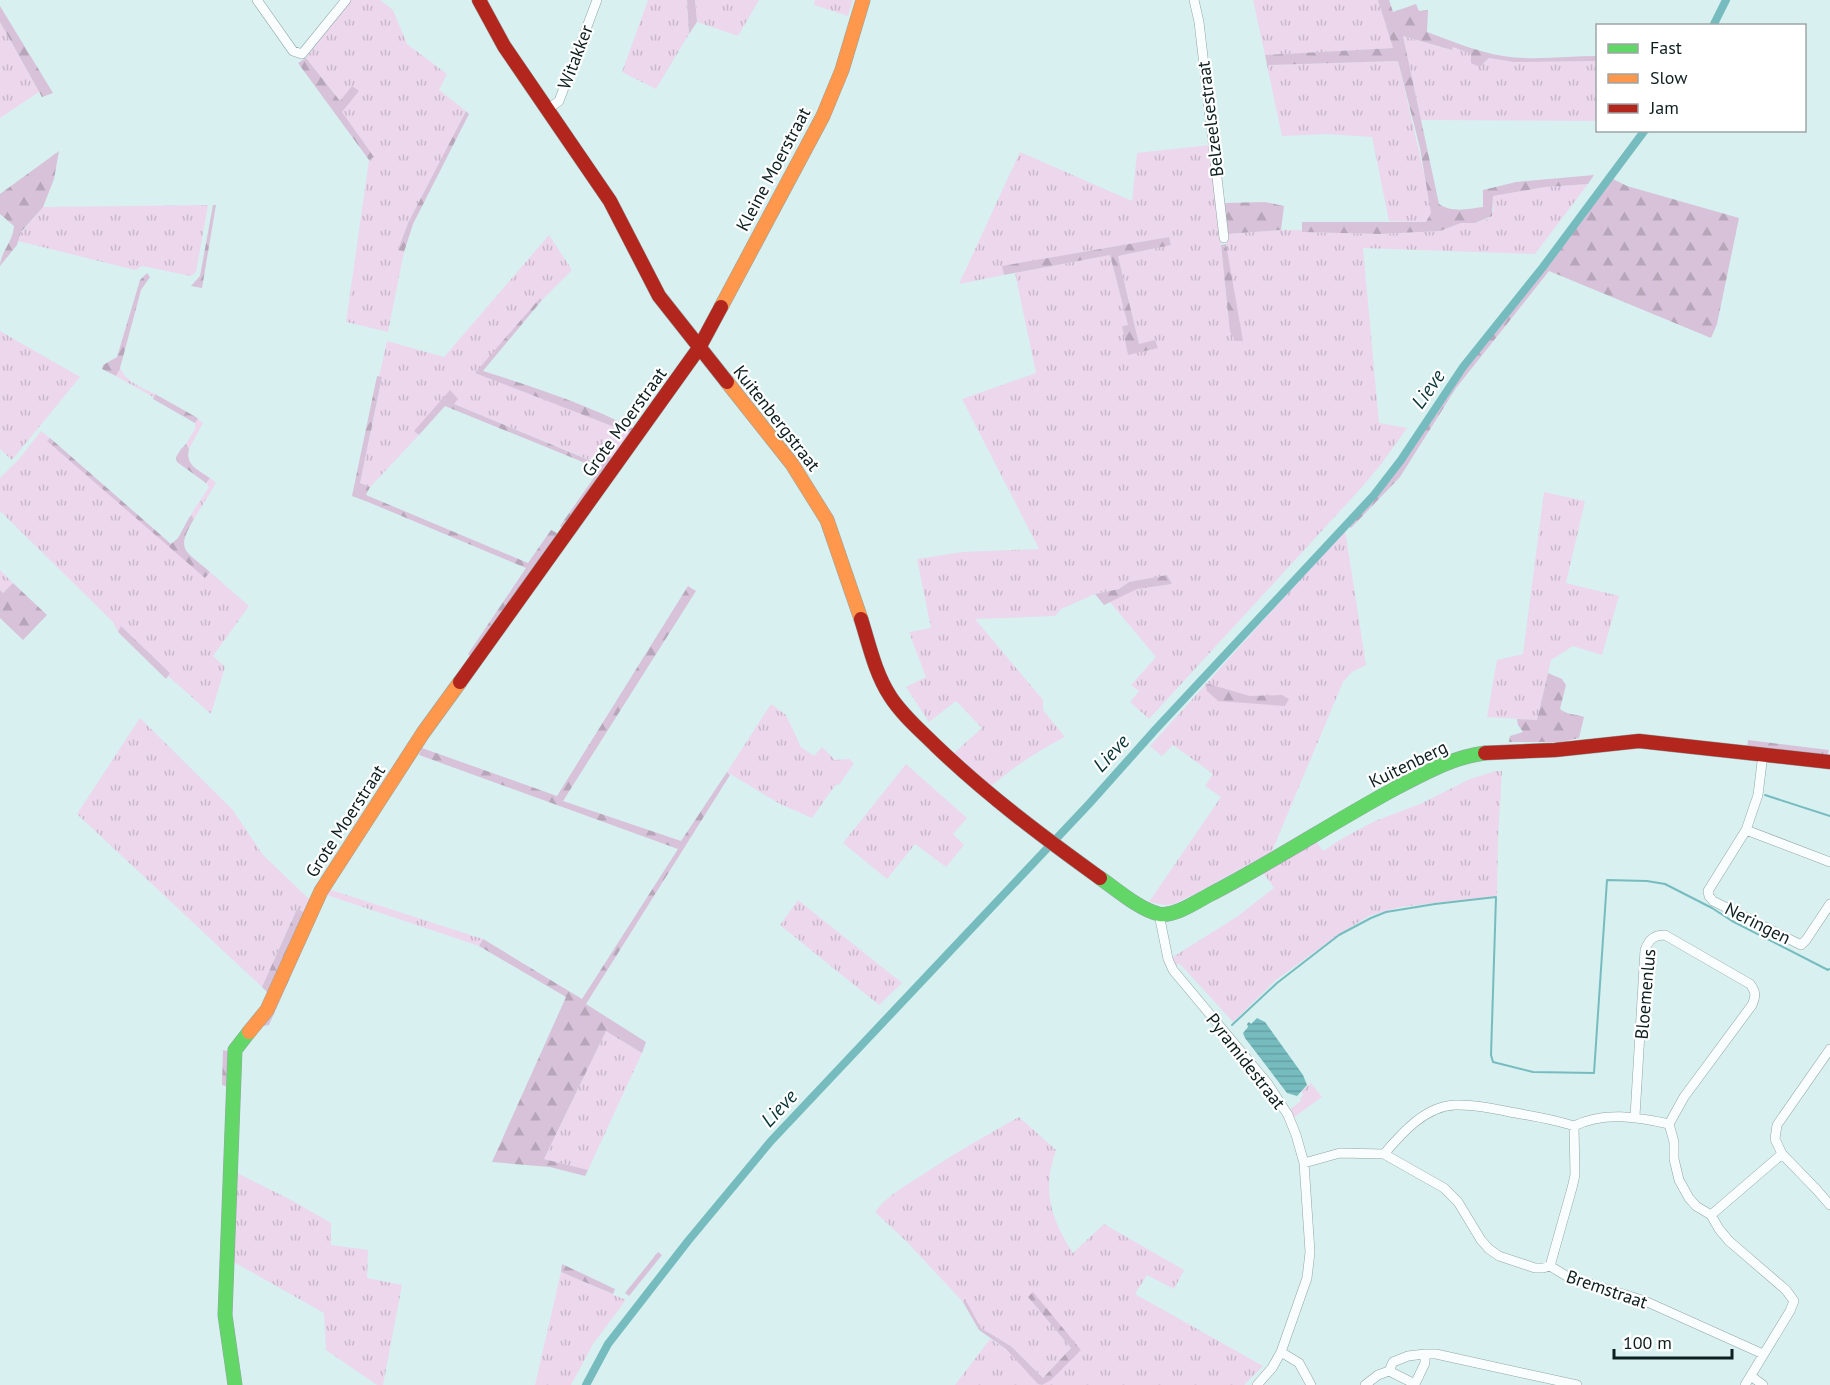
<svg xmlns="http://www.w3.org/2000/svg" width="1830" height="1385" font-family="'PT Sans',sans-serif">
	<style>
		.grass { fill: url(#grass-tufts) }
		.forest { fill: url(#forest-firs) }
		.water { fill: url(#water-rules) }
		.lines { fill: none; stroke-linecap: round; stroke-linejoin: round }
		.stream { stroke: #76bcbf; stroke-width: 2 }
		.canal { stroke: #76bcbf; stroke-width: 8 }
		.street-casing { stroke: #92a5a5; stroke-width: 10 }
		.fast-casing { stroke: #92a5a5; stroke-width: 15 }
		.slow-casing { stroke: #92a5a5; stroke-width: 15 }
		.jam-casing { stroke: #92a5a5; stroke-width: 15 }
		.street { stroke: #f9fdfd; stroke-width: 9 }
		.fast { stroke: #63d668; stroke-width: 14 }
		.slow { stroke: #ff974d; stroke-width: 14 }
		.jam { stroke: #b3261e; stroke-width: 14 }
		.labels { text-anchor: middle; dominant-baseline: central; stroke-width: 4.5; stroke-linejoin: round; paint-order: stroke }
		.street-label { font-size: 18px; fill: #0d1e1e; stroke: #fff }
		.water-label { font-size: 20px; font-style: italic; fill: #093537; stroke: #fff }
	</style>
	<defs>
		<pattern id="grass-tufts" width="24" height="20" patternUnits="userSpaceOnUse" patternTransform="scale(1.5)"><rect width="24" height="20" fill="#ecd7ed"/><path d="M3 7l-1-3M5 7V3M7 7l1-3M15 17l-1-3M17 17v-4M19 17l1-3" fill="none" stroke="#c9b8cb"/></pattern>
		<pattern id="forest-firs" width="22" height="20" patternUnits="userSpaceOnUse" patternTransform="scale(1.5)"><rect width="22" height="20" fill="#d7c2d9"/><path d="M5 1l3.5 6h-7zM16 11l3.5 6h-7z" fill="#b7a6ba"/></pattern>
		<pattern id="water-rules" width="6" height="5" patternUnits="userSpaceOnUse" patternTransform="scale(1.5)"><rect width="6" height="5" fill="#76bcbf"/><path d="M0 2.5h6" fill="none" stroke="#65a1a4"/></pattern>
	</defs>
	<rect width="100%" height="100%" fill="#d8f0f0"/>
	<path class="grass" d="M350 0H380L393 10 407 44 447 74 439 90 466 111 408 223 398 250 404 252 388 332 346 322 369 160 374 157 342 112 340 101 306 58Z
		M648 0H687L689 34 656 89 622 72Z
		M695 0H759L738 36 697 22Z
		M815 0H853L848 16 814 5Z
		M1253 0H1378L1393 48 1265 55Z
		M0 22 39 92 0 118Z
		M1403 36 1451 50 1452 47 1472 54 1471 63 1484 64 1489 58 1514 62 1597 61V121L1421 120Z
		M1398 61 1432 208V213L1426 222 1389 221 1372 137 1326 134 1282 136 1267 65Z
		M1210 145 1230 331 1226 234 1281 230H1302L1303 232 1379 234 1440 231 1461 223H1475L1488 219 1494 210 1492 196 1545 187 1588 184 1535 254 1363 248 1379 423 1407 428 1382 463 1362 487 1149 719 1130 702 1139 691 1131 685 1156 657 1109 601 1137 589 1172 584 1167 575 1129 582 1119 589 1095 594 1061 609 1055 616 975 619 1043 700V710L1065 737C1037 751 1014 767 990 787L953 754 982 728 956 701 929 722 906 687 926 677 909 632 931 628 917 559 962 552 1039 549 962 399 1036 373 1015 273 1110 255 1128 325 1122 326 1128 354 1157 348 1139 344 1118 256 1171 245 1169 237 1003 266 1004 275 959 284 1020 152 1132 201 1137 153Z
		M208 205 196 272 191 276 142 266 135 270 18 241 21 233 43 207Z
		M549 235 572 270 542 300 540 298 476 373 630 433 613 458 609 456 602 465 454 404 450 391 415 432 419 435 370 487 360 483 382 378 379 377 387 341 444 357Z
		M0 331 80 377 12 460 0 449Z
		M120 368C126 382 143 388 155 394L153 397 116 376Z
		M198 419 203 423 189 449 186 444 195 429V423Z
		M41 431 50 438 47 441 206 577 210 572 249 606 213 656 225 667 211 714 168 676 170 673 121 626 118 632 113 622 0 511V478L19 459Z
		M210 478 216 483 194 519 190 516 209 487 206 483Z
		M1544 492 1585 501 1566 583 1619 596 1602 655 1573 646 1551 660 1537 720 1487 717 1497 660 1523 654Z
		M1345 530 1366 665 1352 672 1343 682 1272 851 1198 892 1174 904 1166 905 1149 902 1221 797 1205 786 1213 774 1173 745 1162 756 1150 746Z
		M0 570 13 583 3 593 0 590Z
		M771 704 786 715 801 747 814 756 822 747 835 760 849 759 854 763 839 785 836 784 812 818 780 804 727 772Z
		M140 718 232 809 263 855 309 899 310 904 306 913 297 909 262 987 77 814Z
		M906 764 967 818 953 834 964 845 946 867 915 844 887 879 843 843Z
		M1496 771H1502L1498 837 1497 896 1400 907 1369 916 1339 934 1276 980 1233 1022 1181 965 1178 964 1176 966 1173 957 1238 916 1274 888 1260 868 1313 837 1323 851 1343 838 1375 821 1420 804 1470 779Z
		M328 889 483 939 479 946 324 894Z
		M798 900 902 983 879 1005 780 925Z
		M606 1031 642 1053 588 1170 544 1159Z
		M1311 1083 1322 1097 1293 1118 1289 1110 1301 1101 1300 1099 1303 1095 1301 1092Z
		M1019 1117 1056 1150C1042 1190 1050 1218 1073 1253L1104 1224 1184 1270 1174 1289 1147 1275 1135 1294 1263 1366 1244 1385H1042L1081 1350 1028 1297 1071 1348 1043 1378 1012 1347 981 1328 965 1300 963 1302 906 1241 875 1212C886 1197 903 1187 919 1177 952 1155 985 1136 1019 1117Z
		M235 1172 291 1200 331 1223V1245L368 1250 367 1278 402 1285 383 1385H377L326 1350 324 1313 232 1261Z
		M561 1272 626 1300 593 1344 571 1385H535Z
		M990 1339 1006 1349 1041 1385H955Z"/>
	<path class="forest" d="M687 0H695L697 22 689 34Z
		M1378 0H1389L1393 12 1416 4 1419 11 1428 10 1427 32C1452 41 1477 52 1503 56 1534 61 1567 56 1597 56V61L1514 62 1489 58 1480 67 1471 63V54L1453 47 1452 50 1403 36 1439 204C1453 213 1467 209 1483 207V190L1516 182 1594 175 1588 184 1545 187 1493 196 1492 216 1475 223H1461L1440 231 1379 234 1302 232V222H1426L1431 213 1420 148 1398 61 1267 65 1265 55 1393 48Z
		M0 6 53 93 42 97 0 22Z
		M306 58 340 101 352 86 359 91 342 112 374 157 369 160 298 63Z
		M466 111 469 114 413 224 404 252 398 250 408 223Z
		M59 151 54 179 43 207 21 232 17 245 0 266C0 253 13 242 14 226L0 214V194Z
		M1613 179 1627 186 1739 218 1717 324 1711 338 1549 271 1456 388 1400 477 1351 528 1348 526 1375 498 1403 462 1448 391 1508 314 1546 269Z
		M1265 202 1284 206 1281 230 1226 234 1224 203Z
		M213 205H216L202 288 191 286 200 276Z
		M1169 237 1171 245 1118 256 1139 344 1155 340 1158 348 1128 355 1122 326 1128 325 1110 255 1004 275 1002 266Z
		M1226 244 1243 341H1236L1230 332 1221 245Z
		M147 273 150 277 141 290 120 368 116 376 102 369 103 365 117 357 140 280Z
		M540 298 542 300 483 371C534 387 586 404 634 429L630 433 475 373Z
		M377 376 382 377 360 483 370 487 366 495 528 563 551 530 559 534 471 657 468 654 526 568 368 502 352 496Z
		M450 390 458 399 454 404 601 465 609 456 613 458 563 528 560 526 600 469 445 406 419 435 414 431Z
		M155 394 196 417 198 419 195 423 153 399Z
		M50 438 171 544 178 538 190 516 194 519C175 551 185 550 210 572L205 578 47 441Z
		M186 444 189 449C185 465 198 470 210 478L206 483 177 462 176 457 181 449Z
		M1167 575 1172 584 1137 589 1104 605 1095 594 1119 589 1129 582Z
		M13 583 47 615 23 640 0 618V590L3 593Z
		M688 586 696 591 563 801 681 841 727 772 730 775 586 1004 646 1042 642 1053 606 1031 544 1159 588 1170 585 1176 550 1167 492 1162 566 997 479 946 483 939 582 999 678 849 419 755 422 748 557 796Z
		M121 626 170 673 166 679 118 632Z
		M1548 673 1562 679 1566 685 1560 709C1567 715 1576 714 1584 717L1579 738 1561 742H1509L1510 736 1523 732 1518 725 1517 719 1537 720Z
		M1205 683 1250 696 1282 695 1289 699 1285 706 1218 701 1207 691Z
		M1748 740 1829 750 1827 757 1747 748Z
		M322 894 327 895 269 1025 264 1026 261 1022Z
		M297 909 306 913 269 994 262 987Z
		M223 1050 231 1052 229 1087 222 1085Z
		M658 1252 662 1255 629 1296 625 1293Z
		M562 1264 615 1289 613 1294 561 1272Z
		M1033 1292 1081 1350 1051 1380 1042 1385 1038 1384 1006 1349 979 1330 963 1302 965 1299 981 1328 1012 1347 1043 1378 1071 1348 1028 1297Z"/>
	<path class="water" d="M1257 1018 1265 1022 1303 1075 1307 1085 1297 1096 1287 1093 1245 1038 1243 1033 1248 1027 1247 1024 1249 1022 1251 1024Z"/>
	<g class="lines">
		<path class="stream" d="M1765 795 1830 816
			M1232 1025 1277 983 1339 935 1371 918 1386 912 1435 904 1496 897 1491 1055 1493 1062 1533 1072 1594 1073 1607 880 1647 881 1665 884 1712 908 1732 921 1828 970 1829 969"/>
		<path class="canal" d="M1713 26 1726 0
			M586 1385 608 1344 688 1241 771 1141 1089 804 1155 730 1374 495 1401 460 1463 367 1543 267 1645 130"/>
		<defs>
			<path id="street" d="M257 0 293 51 302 54 346 0
				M1194 0 1199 22 1224 238
				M548 109 559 101 597 0
				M1763 754 1758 795 1746 830 1708 891 1709 896 1713 901 1801 945 1806 940 1830 904
				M1746 830 1830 862
				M1159 914 1168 959 1173 970 1268 1084 1288 1115 1296 1135 1304 1163 1310 1252 1307 1278 1281 1352 1272 1368 1257 1385
				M1635 1116 1645 950C1649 939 1654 935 1665 935L1750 984C1756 992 1756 996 1752 1005L1684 1097 1669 1124
				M1384 1154C1401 1134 1425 1106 1455 1105 1473 1104 1492 1108 1510 1112 1532 1116 1553 1119 1574 1126 1604 1111 1638 1117 1669 1124L1674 1142V1159L1679 1180 1689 1198 1696 1206 1711 1215 1719 1229 1729 1241 1786 1290 1794 1301 1790 1311 1745 1385
				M1782 1154 1816 1189 1830 1205
				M1304 1163 1340 1153 1384 1154 1444 1188 1458 1202 1481 1240 1489 1249 1499 1256 1535 1268H1543L1550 1266 1568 1277 1645 1301 1763 1354
				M1711 1215 1782 1154 1775 1139 1777 1125 1830 1049
				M1550 1266 1572 1188 1575 1175 1574 1126
				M1281 1352 1299 1363 1311 1385
				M1425 1354H1436L1577 1385
				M1425 1354V1363L1415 1384 1389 1371 1393 1362 1408 1356Z
				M1751 1376 1763 1385
				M1365 1385 1378 1375 1389 1371"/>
			<path id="fast" d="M1100 878C1116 889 1140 910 1159 914 1174 917 1196 902 1209 895 1273 862 1333 822 1396 788 1425 773 1453 757 1485 753
				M235 1385 225 1315 235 1050 249 1032"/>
			<path id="slow" d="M721 307 823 116 842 70 863 0
				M727 382 792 464 827 520 861 619
				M249 1032 267 1010 321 891 423 733 460 682"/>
			<path id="jam" d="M479 0 504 46 610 201 659 296 727 382
				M861 619C869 644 875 673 890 696 902 715 920 730 936 746 987 795 1043 837 1100 878
				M460 682 699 348 721 307
				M1485 753 1555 750 1639 741 1830 762"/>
		</defs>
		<use href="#street" class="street-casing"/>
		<use href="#fast" class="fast-casing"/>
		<use href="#slow" class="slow-casing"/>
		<use href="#jam" class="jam-casing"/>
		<use href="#street" class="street"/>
		<use href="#fast" class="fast"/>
		<use href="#slow" class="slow"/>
		<use href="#jam" class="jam"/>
	</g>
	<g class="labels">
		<g class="street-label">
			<text transform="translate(575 57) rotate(-69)">Witakker</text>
			<text transform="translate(1210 119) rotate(-97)">Belzeelsestraat</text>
			<text transform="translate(773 169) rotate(-62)">Kleine Moerstraat</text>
			<text transform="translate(777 418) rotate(52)">Kuitenbergstraat</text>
			<text transform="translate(624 422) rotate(-54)">Grote Moerstraat</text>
			<text transform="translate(1408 764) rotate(-26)">Kuitenberg</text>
			<text transform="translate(345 821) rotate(-57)">Grote Moerstraat</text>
			<text transform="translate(1758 923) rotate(27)">Neringen</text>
			<text transform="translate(1645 994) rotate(-85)">Bloemenlus</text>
			<text transform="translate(1246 1061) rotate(52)">Pyramidestraat</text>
			<text transform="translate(1607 1289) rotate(19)">Bremstraat</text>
		</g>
		<g class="water-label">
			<text transform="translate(1428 389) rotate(-55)">Lieve</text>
			<text transform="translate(1111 753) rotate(-47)">Lieve</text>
			<text transform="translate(779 1108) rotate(-47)">Lieve</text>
		</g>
	</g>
	<rect x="1596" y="24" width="210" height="108" fill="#ffffff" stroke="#9ea5a5" stroke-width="1.5"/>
	<rect x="1608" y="44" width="30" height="9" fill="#63d668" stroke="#9ea5a5" stroke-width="1.5"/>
	<text x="1650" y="54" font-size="18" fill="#0d1e1e">Fast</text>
	<rect x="1608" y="74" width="30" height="9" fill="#ff974d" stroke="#9ea5a5" stroke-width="1.5"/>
	<text x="1650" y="84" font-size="18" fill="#0d1e1e">Slow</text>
	<rect x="1608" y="104" width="30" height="9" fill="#b3261e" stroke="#9ea5a5" stroke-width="1.5"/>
	<text x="1650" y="114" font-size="18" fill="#0d1e1e">Jam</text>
	<path d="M1614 1349v9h118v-9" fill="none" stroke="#0d1e1e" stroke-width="3"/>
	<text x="1623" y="1349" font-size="18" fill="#0d1e1e" stroke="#ffffff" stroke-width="4.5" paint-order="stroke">100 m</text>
</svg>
